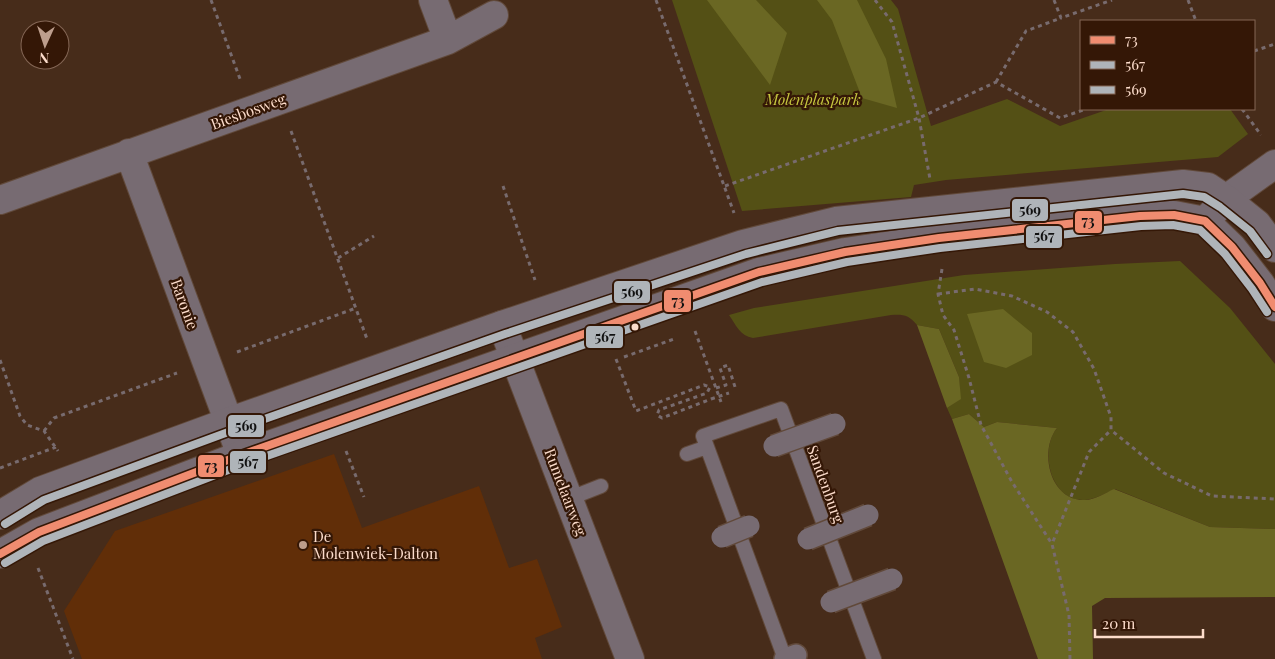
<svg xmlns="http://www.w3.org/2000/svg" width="1275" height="659" font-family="'Playfair Display',serif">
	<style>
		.built { fill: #612e08 }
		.green { fill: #545015 }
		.forest { fill: #6a6723 }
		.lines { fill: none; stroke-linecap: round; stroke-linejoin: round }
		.service-casing { stroke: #61493a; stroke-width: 16 }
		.pedestrian-casing { stroke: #61493a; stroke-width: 24 }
		.minor-casing { stroke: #61493a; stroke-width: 30 }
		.tertiary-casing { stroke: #61493a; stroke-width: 30 }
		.path { stroke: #786b6e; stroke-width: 3; stroke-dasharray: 4 4; stroke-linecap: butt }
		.service { stroke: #776b72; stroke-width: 14 }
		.pedestrian { stroke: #776b72; stroke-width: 21 }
		.minor { stroke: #776b72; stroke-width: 28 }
		.tertiary { stroke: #776b72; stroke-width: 28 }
		.pedestrian-bridge-casing { stroke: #61493a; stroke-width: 24; stroke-linecap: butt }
		.path-bridge { stroke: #786b6e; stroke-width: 3; stroke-dasharray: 4 4; stroke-linecap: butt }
		.pedestrian-bridge { stroke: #776b72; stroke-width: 21 }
		.bus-1-casing { stroke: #341706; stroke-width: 11 }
		.bus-2-casing { stroke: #341706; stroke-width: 11 }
		.bus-3-casing { stroke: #341706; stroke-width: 11 }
		.bus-1 { stroke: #f08c70; stroke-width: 8 }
		.bus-2 { stroke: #afb4b9; stroke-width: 8 }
		.bus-3 { stroke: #afb4b9; stroke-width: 8 }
		.bus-dot { fill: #fcdccb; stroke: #341706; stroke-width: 2 }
		.poi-dot { fill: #bd9e8d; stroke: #341706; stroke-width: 2 }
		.labels { text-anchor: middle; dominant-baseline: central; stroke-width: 4.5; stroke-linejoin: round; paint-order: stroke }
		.park-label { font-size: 15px; font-style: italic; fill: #c6c73f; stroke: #341706 }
		.street-label { font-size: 15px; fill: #fcdccb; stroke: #341706 }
		.poi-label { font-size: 15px; fill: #fcdccb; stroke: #341706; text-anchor: start }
		.line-badge { stroke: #341706; stroke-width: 2 }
		.pale-badge-label { font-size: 14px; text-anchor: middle; font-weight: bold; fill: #111 }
	</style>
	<rect width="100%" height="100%" fill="#472c1a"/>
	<path class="built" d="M334 454 362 528 479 486 509 568 537 559 562 627 535 638 542 659H82L64 611 115 531Z"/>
	<path class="green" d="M672 0H891L898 9 931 126 1007 99 1060 126 1109 109H1230L1248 134 1218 157 946 180 914 185 911 197 742 211Z
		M1180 261 1230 308 1275 364V529L1210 527 1115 489C1106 493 1095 499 1085 500 1050 502 1039 450 1057 428L997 422 984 427 969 414 952 419 947 408 960 399 959 377 939 329 917 325C909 315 903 314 891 315L753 338C740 336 736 325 729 315L754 308 964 275 1115 264Z"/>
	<path class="forest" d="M707 0H756L787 33 770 85Z
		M817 0H857L886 59 897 108 862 98 832 20Z
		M1003 309 1032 333V355L1006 368 984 362 967 314Z
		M917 325 939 329 959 377 961 399 947 408Z
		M969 414 984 427 997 422 1057 428C1039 450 1049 501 1085 500 1095 500 1105 493 1114 489L1210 527 1275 529V597L1105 598 1092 606 1093 659H1038L952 419Z"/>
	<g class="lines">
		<defs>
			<path id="service" d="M687 454 707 447
				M568 499 601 486
				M785 659 703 436 781 409 874 659"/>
			<path id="pedestrian" d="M785 659 796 655"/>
			<path id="minor" d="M433 0 448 40
				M129 153 241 455
				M0 200 448 40 494 15
				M1205 221 1226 199 1275 164
				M502 325 630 659"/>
			<path id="tertiary" d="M0 515 40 491 228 422 502 325 743 244 836 221 1183 184 1208 187 1226 199 1257 224 1275 248
				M0 554 39 532 241 455 759 272 845 252 939 238 1140 216 1174 215 1205 221 1232 247 1260 283 1275 307"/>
		</defs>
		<use href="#service" class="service-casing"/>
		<use href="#pedestrian" class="pedestrian-casing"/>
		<use href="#minor" class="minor-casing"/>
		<use href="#tertiary" class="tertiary-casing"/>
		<path class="path" d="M211 0 240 79
			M656 0 734 213
			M875 0 892 22 919 118 930 179
			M1054 0 1061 18 1112 0
			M1188 0 1196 21
			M1254 51 1275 44
			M996 82 1026 31 1061 18
			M1242 109 1261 135
			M291 131 367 339
			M503 186 535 280
			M725 186 919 118 996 82 1060 118 1086 109
			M338 258 374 236
			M942 269 938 294 943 315 954 330 969 378 981 425 1012 482 1052 544
			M938 294 975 289 1012 296 1047 312 1073 332 1094 369 1111 417V430L1164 473 1212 496 1275 499
			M695 331 721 402
			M237 352 356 308
			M624 357 674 339
			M616 359 636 411 704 385 710 387 707 393 659 410 657 415 662 418 711 399
			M0 360 20 416 27 425 44 431 58 451
			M716 388 726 385 720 368 728 365 736 390
			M44 431 54 418 177 373
			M346 451 364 497
			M0 468 56 447
			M38 568 73 659
			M1070 659 1069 615 1052 544 1089 452 1111 430"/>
		<use href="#service" class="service"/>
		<use href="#pedestrian" class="pedestrian"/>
		<use href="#minor" class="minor"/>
		<use href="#tertiary" class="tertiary"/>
		<defs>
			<path id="pedestrian-bridge" d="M774 446 835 424
				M722 537 749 526
				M808 539 868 515
				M831 602 892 579"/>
		</defs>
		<use href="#pedestrian-bridge" class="pedestrian-bridge-casing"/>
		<path class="path-bridge" d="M711 399 729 393"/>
		<use href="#pedestrian-bridge" class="pedestrian-bridge"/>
		<defs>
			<path id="bus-1" d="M0 554 39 532 241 455 759 272 845 252 939 238 1140 216 1174 215 1205 221 1232 247 1260 283 1275 307"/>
			<path id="bus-2" d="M5 563 43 541 244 464 762 282 847 262 940 248 1141 226 1173 225 1200 230 1225 254 1252 289 1267 312"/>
			<path id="bus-3" d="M5 524 44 500 231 431 505 334 746 254 838 231 1183 194 1204 197 1220 207 1250 231 1267 254"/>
		</defs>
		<use href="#bus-1" class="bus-1-casing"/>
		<use href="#bus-2" class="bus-2-casing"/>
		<use href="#bus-3" class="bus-3-casing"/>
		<use href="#bus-1" class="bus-1"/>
		<use href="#bus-2" class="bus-2"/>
		<use href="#bus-3" class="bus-3"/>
	</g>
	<circle class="bus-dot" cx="635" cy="327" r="4.5"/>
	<circle class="poi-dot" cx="303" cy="545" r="5"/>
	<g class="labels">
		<g class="park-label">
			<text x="813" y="99">Molenplaspark</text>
		</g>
		<g class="street-label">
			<text transform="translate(248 111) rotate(-20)">Biesbosweg</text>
			<text transform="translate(185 304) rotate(70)">Baronie</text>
			<text transform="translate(826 484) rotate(70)">Sandenburg</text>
			<text transform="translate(566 492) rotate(69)">Rumelaarweg</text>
		</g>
		<g class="poi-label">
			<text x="313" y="536">De<tspan x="313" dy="17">Molenwiek-Dalton</tspan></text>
		</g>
	</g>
	<g class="line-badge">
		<rect x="1011" y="198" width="38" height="24" rx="5" fill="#afb4b9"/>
		<rect x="1074" y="210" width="29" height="24" rx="5" fill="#f08c70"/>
		<rect x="1025" y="225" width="38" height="24" rx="5" fill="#afb4b9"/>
		<rect x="613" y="280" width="38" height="24" rx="5" fill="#afb4b9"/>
		<rect x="663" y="289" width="29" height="24" rx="5" fill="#f08c70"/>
		<rect x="585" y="325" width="39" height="24" rx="5" fill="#afb4b9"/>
		<rect x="227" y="414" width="38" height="24" rx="5" fill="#afb4b9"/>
		<rect x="229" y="450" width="38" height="24" rx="5" fill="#afb4b9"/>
		<rect x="197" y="454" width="28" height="24" rx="5" fill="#f08c70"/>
	</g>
	<g class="pale-badge-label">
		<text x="1030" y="215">569</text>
		<text x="1088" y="226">73</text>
		<text x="1044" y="241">567</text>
		<text x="632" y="297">569</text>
		<text x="678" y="306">73</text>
		<text x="605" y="342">567</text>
		<text x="246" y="431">569</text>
		<text x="248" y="467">567</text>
		<text x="211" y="471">73</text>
	</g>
	<rect x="1080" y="20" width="175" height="90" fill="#341706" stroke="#846655"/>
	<rect x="1090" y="36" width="25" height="8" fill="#f08c70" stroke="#846655"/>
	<text x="1125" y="45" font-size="15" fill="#fcdccb">73</text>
	<rect x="1090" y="61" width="25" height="8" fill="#afb4b9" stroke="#846655"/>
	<text x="1125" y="70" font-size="15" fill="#fcdccb">567</text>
	<rect x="1090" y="86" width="25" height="8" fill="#afb4b9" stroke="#846655"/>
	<text x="1125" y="95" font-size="15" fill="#fcdccb">569</text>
	<g transform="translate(45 45) rotate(183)"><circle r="24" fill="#341706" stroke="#846655"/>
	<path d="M0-4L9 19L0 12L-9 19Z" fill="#bd9e8d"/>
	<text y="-8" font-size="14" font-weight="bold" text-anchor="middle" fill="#fcdccb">N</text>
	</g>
	<path d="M1095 629v8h108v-8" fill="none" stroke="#fcdccb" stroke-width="2.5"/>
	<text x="1102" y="629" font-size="15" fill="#fcdccb" stroke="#341706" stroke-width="4" paint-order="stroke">20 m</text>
</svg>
